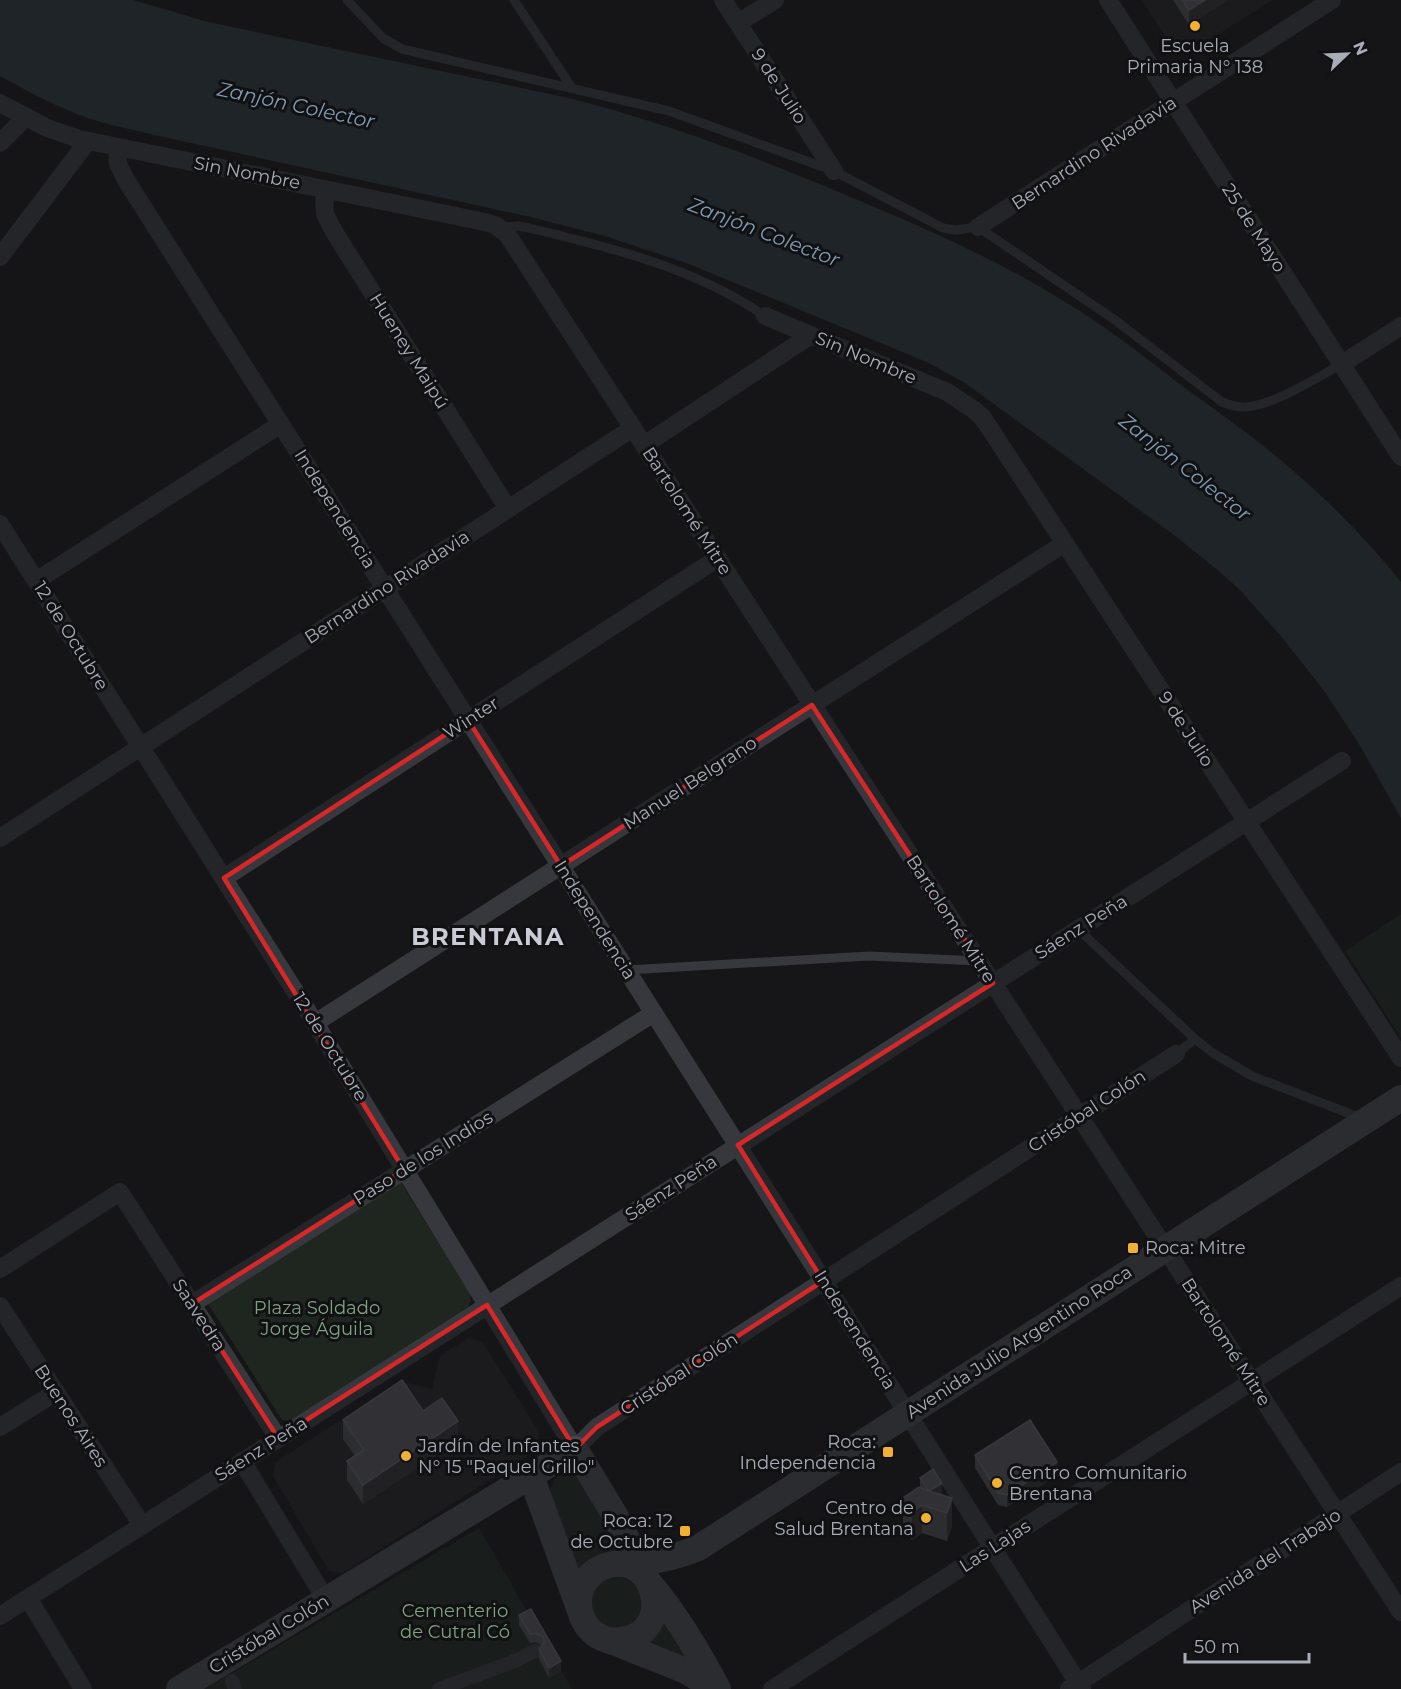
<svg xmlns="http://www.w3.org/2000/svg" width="1401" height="1689" font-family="Montserrat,sans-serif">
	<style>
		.built { fill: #222225 }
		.green { fill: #1e261f }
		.water { fill: #2c353c }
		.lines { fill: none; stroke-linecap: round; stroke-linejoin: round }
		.service { stroke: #37383d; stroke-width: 9 }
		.pedestrian { stroke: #37383d; stroke-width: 14 }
		.minor { stroke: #37383d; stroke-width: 18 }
		.secondary { stroke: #45474d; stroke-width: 26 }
		.wall { fill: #47494d }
		.shaded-wall { fill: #2f3033 }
		.building { fill: #525359; stroke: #5f6168; stroke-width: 1.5 }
		.marked { fill: none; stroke: #d62828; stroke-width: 4.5; stroke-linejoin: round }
		.poi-dot { fill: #f2b134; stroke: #111113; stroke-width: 2 }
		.labels { text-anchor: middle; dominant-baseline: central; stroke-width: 6; stroke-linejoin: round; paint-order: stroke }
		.poi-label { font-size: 18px; fill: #a8adb8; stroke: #111113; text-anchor: start }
		.street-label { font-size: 18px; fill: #a8adb8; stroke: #111113 }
		.park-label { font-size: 18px; fill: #7fa381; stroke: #111113 }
		.water-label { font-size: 20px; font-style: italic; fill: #7f9bb3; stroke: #111113 }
		.district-label { font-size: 24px; font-weight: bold; letter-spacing: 1.5px; fill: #c9ccd4; stroke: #111113 }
	</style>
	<rect width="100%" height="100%" fill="#161618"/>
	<path class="built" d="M1142 0H1272L1187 54 1175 52Z
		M468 1338 482 1341 539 1432 537 1450 343 1573 329 1571 273 1476 276 1462 400 1381 432 1389 440 1356Z"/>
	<path class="green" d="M1401 914V1038L1345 951Z
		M400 1181 470 1293 471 1300 468 1307 295 1418 289 1421 282 1420 207 1302Z
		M570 1469 576 1470 630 1557 577 1575 550 1495C551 1482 558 1473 570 1469Z
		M479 1528 572 1689H205Z
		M621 1577C636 1582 649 1599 640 1615 638 1619 633 1623 630 1627L606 1629 590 1609C592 1585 597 1580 621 1577Z
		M663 1618 694 1662 645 1644Z"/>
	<path class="water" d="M0 0H133L208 22 564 97C662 121 756 157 848 196 923 227 996 259 1065 302 1109 328 1149 361 1189 391 1224 416 1259 441 1291 469 1331 503 1368 541 1401 582V818L1359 744 1325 692 1281 636 1241 591 1219 571 1174 535 965 383 929 363 689 264 605 236 531 217 150 134C126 128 100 123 77 114 50 103 25 90 0 76Z"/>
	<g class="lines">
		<path class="service" d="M347 0 383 38 402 49 669 111 834 171 943 228 956 230 978 227 1115 320 1222 402C1229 405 1237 407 1245 407 1273 406 1316 378 1342 364
			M514 0 572 88
			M502 227 519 226 529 228C612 248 693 267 765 316
			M1078 929 1195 1039 1213 1053 1252 1076 1361 1118
			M627 970 869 956 979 961
			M1176 1054 1195 1039"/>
		<path class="pedestrian" d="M232 1681 235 1689
			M439 1689 515 1661 535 1651"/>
		<path class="minor" d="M723 0 834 171
			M1108 0 1401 457
			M738 23 775 0
			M0 103 47 128 79 139 485 222 495 225 507 234 1401 1612
			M0 143 26 117
			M117 147 118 164 126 180 1082 1689
			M324 189 325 214 333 230 508 509
			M978 227 1332 0
			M0 257 88 141
			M765 316 947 392 974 410 983 418 1401 1058
			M1342 364 1401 326
			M644 445 811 335
			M0 524 315 1023 575 1449 597 1427 1176 1054
			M36 581 281 424
			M0 838 633 428
			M224 878 718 558
			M315 1023 1065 543
			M0 1269 120 1192 278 1438
			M192 1304 654 1013
			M0 1306 142 1525
			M0 1427 56 1392
			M242 1461 326 1600
			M28 1598 83 1689
			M0 1616 1342 761
			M772 1689 1401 1286
			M1069 1689 1401 1472"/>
		<path class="secondary" d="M531 1476 579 1608
			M620 1564C647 1563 672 1559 698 1548L1401 1098
			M652 1586C678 1617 699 1653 718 1689
			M610 1640C679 1646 660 1545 603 1567 592 1571 583 1581 580 1593 576 1608 583 1625 595 1634 603 1640 615 1642 624 1646 645 1655 667 1663 688 1672L699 1679 710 1689
			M179 1689 575 1449 616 1517 645 1576"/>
	</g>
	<path class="wall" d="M1173 0H1227L1189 25Z
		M423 1411 458 1440 363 1504 347 1480V1461L355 1456 343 1439V1420Z
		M975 1455 1057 1475 1007 1507 998 1505 975 1468Z
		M920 1478 942 1495 952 1526 947 1541 922 1533 912 1540 903 1526V1498L920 1488Z
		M531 1609 561 1671 549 1678 539 1659V1649L542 1646 536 1642 530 1643 519 1625V1615Z"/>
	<path class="shaded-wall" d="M1205 0H1227L1189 25V10Z
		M458 1421V1440L363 1504V1485Z
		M1057 1462V1475L1007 1507V1495Z
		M942 1483V1510L929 1491Z
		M952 1498V1526L947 1541V1513Z
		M922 1505V1533L912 1540V1512Z
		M561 1661V1671L549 1678V1668Z"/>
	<path class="building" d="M1182 0H1205L1189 10Z
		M402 1380 423 1411 442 1398 458 1421 363 1485 347 1461 364 1450 343 1420Z
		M1030 1420 1057 1462 1007 1495 998 1493 975 1455Z
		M933 1469 942 1483 929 1491 952 1498 947 1513 922 1505 912 1512 903 1498 919 1487 929 1491 920 1478Z
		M531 1609 561 1661 549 1668 539 1649 544 1643 543 1637 536 1633 530 1634 519 1615Z"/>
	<path d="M0 0H1401V1689H0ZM812 705 993 983 738 1145 823 1281 597 1427 575 1449 487 1305 278 1438 192 1304 404 1170 224 878 468 720 561 866Z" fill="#161618" fill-opacity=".55" fill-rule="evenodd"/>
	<path class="marked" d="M812 705 993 983 738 1145 823 1281 597 1427 575 1449 487 1305 278 1438 192 1304 404 1170 224 878 468 720 561 866Z"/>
	<g class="poi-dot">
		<circle cx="1195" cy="26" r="6"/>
		<rect x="1127" y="1242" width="12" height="12" rx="3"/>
		<rect x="882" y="1446" width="12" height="12" rx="3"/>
		<circle cx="406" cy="1456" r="6"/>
		<circle cx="997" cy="1483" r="6"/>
		<circle cx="926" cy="1518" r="6"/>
		<rect x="679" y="1525" width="12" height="12" rx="3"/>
	</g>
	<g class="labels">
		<g class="poi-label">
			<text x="1195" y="46" text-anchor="middle">Escuela<tspan x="1195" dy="21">Primaria N° 138</tspan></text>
			<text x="1145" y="1248">Roca: Mitre</text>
			<text x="876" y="1442" text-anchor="end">Roca:<tspan x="876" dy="21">Independencia</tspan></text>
			<text x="418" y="1446">Jardín de Infantes<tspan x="418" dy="21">N° 15 "Raquel Grillo"</tspan></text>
			<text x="1009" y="1473">Centro Comunitario<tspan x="1009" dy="21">Brentana</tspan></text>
			<text x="914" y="1508" text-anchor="end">Centro de<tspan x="914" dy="21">Salud Brentana</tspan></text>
			<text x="673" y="1521" text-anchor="end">Roca: 12<tspan x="673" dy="21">de Octubre</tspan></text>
		</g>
		<g class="street-label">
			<text transform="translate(779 86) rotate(57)">9 de Julio</text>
			<text transform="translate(1094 153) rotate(-33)">Bernardino Rivadavia</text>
			<text transform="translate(247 173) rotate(11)">Sin Nombre</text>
			<text transform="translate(1254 228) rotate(57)">25 de Mayo</text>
			<text transform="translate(409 351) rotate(58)">Hueney Maipú</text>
			<text transform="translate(866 358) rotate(23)">Sin Nombre</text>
			<text transform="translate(335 509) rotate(58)">Independencia</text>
			<text transform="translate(687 511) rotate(57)">Bartolomé Mitre</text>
			<text transform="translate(387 587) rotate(-33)">Bernardino Rivadavia</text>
			<text transform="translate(71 636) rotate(58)">12 de Octubre</text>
			<text transform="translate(471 718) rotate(-33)">Winter</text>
			<text transform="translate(1186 729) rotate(57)">9 de Julio</text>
			<text transform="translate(690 783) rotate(-33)">Manuel Belgrano</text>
			<text transform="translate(951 919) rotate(57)">Bartolomé Mitre</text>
			<text transform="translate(595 920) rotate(58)">Independencia</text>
			<text transform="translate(1081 927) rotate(-32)">Sáenz Peña</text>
			<text transform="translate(330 1047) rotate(58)">12 de Octubre</text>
			<text transform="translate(1087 1111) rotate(-33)">Cristóbal Colón</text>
			<text transform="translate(423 1158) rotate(-32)">Paso de los Indios</text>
			<text transform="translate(671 1188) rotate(-33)">Sáenz Peña</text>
			<text transform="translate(199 1315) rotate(57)">Saavedra</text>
			<text transform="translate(855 1330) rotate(58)">Independencia</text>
			<text transform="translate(1019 1342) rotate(-33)">Avenida Julio Argentino Roca</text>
			<text transform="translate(1226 1342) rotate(57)">Bartolomé Mitre</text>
			<text transform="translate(679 1374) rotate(-33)">Cristóbal Colón</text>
			<text transform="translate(71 1416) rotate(57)">Buenos Aires</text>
			<text transform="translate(261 1449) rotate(-32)">Sáenz Peña</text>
			<text transform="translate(995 1546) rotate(-33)">Las Lajas</text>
			<text transform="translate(1265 1561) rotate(-33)">Avenida del Trabajo</text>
			<text transform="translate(269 1634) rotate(-31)">Cristóbal Colón</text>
		</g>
		<g class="park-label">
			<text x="317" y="1308">Plaza Soldado<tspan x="317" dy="21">Jorge Águila</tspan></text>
			<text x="455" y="1611">Cementerio<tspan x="455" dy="21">de Cutral Có</tspan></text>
		</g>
		<g class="water-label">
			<text transform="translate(296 105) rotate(12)">Zanjón Colector</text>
			<text transform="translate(764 232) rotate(21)">Zanjón Colector</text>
			<text transform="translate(1185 467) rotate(38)">Zanjón Colector</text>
		</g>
		<g class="district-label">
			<text x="488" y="936">BRENTANA</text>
		</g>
	</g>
	<g transform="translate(1347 54) rotate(67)" stroke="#111113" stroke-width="4.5" paint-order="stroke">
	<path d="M0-4.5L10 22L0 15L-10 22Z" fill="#a8adb8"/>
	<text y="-9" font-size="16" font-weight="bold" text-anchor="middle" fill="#a8adb8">N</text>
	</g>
	<path d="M1185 1653v9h124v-9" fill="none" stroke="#a8adb8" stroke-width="3"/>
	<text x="1194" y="1653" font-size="18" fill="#a8adb8" stroke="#111113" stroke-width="4.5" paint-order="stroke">50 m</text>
</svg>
